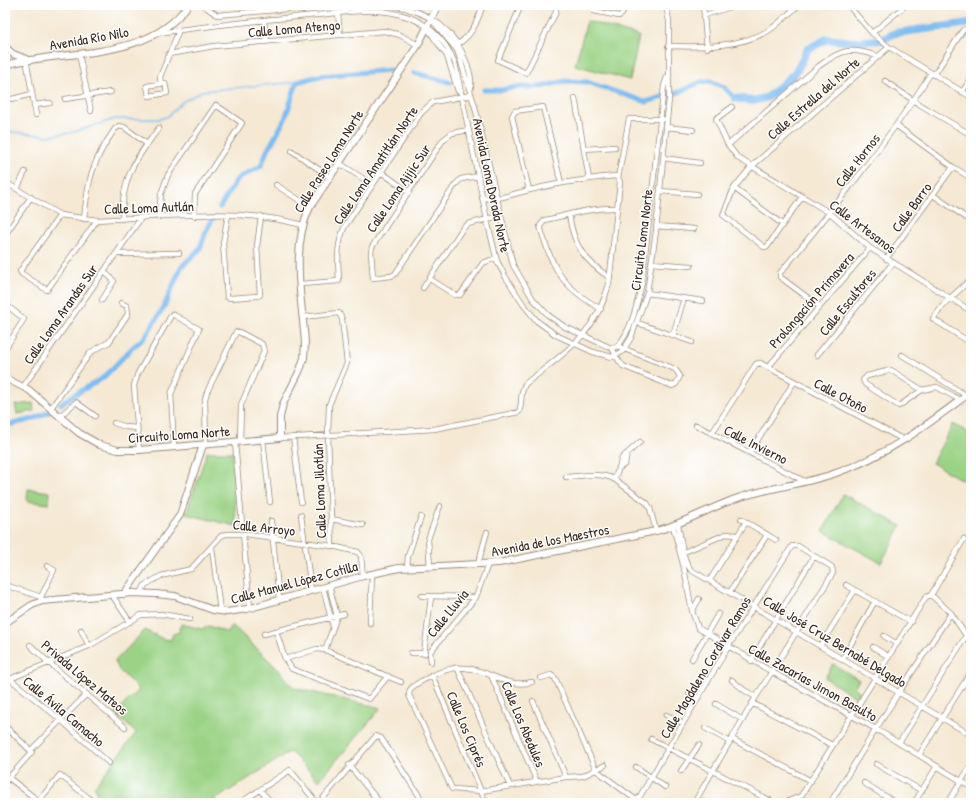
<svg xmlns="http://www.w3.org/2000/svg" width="976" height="808" font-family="'Patrick Hand',sans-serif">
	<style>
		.green { fill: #9bd386; stroke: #6b7e52 }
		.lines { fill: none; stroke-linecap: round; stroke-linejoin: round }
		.stream { stroke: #7dbcf1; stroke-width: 1.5 }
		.canal { stroke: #7dbcf1; stroke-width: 5 }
		.river { stroke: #7dbcf1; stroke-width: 8 }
		.street-casing { stroke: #988a79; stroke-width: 6 }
		.secondary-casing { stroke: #988a79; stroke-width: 8 }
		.street { stroke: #fff; stroke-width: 4.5 }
		.secondary { stroke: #fff; stroke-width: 6 }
		.labels { text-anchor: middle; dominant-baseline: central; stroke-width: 3; stroke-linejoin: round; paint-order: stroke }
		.street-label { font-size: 14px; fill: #3b2a1e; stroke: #fff }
	</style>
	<rect width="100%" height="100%" fill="#fff"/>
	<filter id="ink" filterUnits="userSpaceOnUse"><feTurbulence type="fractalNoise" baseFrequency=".025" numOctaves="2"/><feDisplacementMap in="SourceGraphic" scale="8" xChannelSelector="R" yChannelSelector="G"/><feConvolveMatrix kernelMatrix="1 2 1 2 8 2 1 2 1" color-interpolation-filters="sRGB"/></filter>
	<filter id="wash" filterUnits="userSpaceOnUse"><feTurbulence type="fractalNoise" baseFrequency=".012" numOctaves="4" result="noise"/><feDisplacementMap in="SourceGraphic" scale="16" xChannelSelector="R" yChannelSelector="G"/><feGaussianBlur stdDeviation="0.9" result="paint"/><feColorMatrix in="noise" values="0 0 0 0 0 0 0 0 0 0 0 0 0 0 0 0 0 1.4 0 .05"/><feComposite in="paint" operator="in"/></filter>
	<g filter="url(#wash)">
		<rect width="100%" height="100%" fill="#f5e9d4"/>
		<path class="green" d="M587 21 639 36 630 80 575 65Z
			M33 403 34 411 17 414 15 405Z
			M953 424 971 434V485L932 463Z
			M207 452H232L236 526 186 514Z
			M28 489 50 492 49 504 27 501Z
			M843 494 901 526 881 563 823 531Z
			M181 624 202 629 209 626 228 633 232 625 279 670 294 688 381 708 319 781 290 752 210 803H106L95 792 98 790 94 787 136 733 115 713 139 690 119 670 115 661 145 630 163 639 171 640 173 634 179 632Z
			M833 664 859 680 854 687 860 692 857 698 825 678Z"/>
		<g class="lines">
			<path class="stream" d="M5 131 48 136 74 132 115 119H160L168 116 182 102 202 91 297 82"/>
			<path class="canal" d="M414 73 450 82
				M484 90H501L517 87H542L565 81 587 82 646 102 679 92 701 82 710 81 724 87 735 98
				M220 207 237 179 261 166 266 153 285 119 297 82 319 76 391 70
				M61 404 72 396 103 378 132 348 144 338 164 307 181 267 200 249 206 231 213 219
				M5 426 33 419 49 412"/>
			<path class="river" d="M735 98 753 101 768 97 795 73 808 49 827 39 853 42 881 40 895 33 971 23"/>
		</g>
	</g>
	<g filter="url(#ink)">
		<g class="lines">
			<defs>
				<path id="street" d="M203 5 217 15 336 5
					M392 5C427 11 455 28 467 64 470 72 473 82 470 91
					M521 5 498 60 526 73 556 12V6L554 5
					M590 5 594 11 619 16 622 14 625 5
					M703 5 707 48
					M848 5 872 33 889 47 971 97
					M338 13 340 35
					M705 15 737 5
					M431 19 457 50 461 62 475 107 513 265 533 299 548 315 565 327 611 348 617 347C632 330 637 304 642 282L664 86 667 77
					M264 20 267 42
					M427 28 447 56 458 91 461 93
					M159 33C211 25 263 20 316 15 343 13 372 7 398 14 425 20 445 38 455 63L487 220 497 261 505 276 523 304 537 321 556 335 593 352 612 357 622 352 631 338 647 293 656 231 669 99V21L666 5
					M872 33 906 5
					M458 44C473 34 477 22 483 5
					M668 46C700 47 738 48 768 31 779 24 789 13 799 5
					M79 54 91 111
					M169 54 214 46 385 31 400 35 418 45
					M26 59 36 115
					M934 75 963 30 966 29 971 30
					M885 81 914 101 968 133
					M165 83 167 93 149 96 147 86Z
					M161 84 160 77 179 30
					M962 92 971 79
					M575 98 589 179
					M12 99 32 94
					M65 99 111 92
					M34 105 50 103
					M732 107 716 119 728 145 738 158 830 213 870 248 971 311
					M897 126 953 167 971 178
					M666 127 693 130
					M469 130 452 133 443 140 372 247 371 252 373 278 391 276 395 274 455 185 461 179 478 176
					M728 145 819 66C842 49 850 47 877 56
					M584 149 615 147
					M292 151 330 177
					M663 158 700 163
					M339 163 373 185
					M381 172 409 192
					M5 182 60 215 97 220C161 217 241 207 302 225
					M276 185 310 207
					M734 188 782 224
					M17 189 25 172
					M529 190 512 116 515 111 543 107 561 183
					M660 191 697 194
					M933 195 971 221
					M802 197 767 247H764L723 215 734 188 752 166 889 47
					M482 198C503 200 510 194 530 190 558 183 586 179 615 176L618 178
					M60 215 20 271 22 274 47 290 97 220
					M228 215 223 243 227 297 231 298 257 296 260 295 257 246 261 216
					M569 215C574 247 584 260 610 278
					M159 217 161 194 168 175 216 105 242 123 195 194 194 216
					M84 219C88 180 92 161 115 129L119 126 124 127 147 144
					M122 219C122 177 134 161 159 128
					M656 226 694 229
					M5 235 31 197
					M116 254 179 253
					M886 259 953 167
					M651 263 691 266
					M430 279 455 295H460L483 263 496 258
					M971 279 944 304 933 319 971 343
					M301 284 339 281C338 261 336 245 345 226L421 113 433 102 471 95
					M423 288 463 228 468 224 500 216
					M647 293 703 301
					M102 300 114 281 104 271
					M5 304 24 319 5 349
					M819 306 780 277V273C833 209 886 144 931 73
					M601 309C562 287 552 269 540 226L545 220C568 215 593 207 617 208
					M303 317 339 313 342 319 347 363 329 405 328 435 332 546
					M638 323 692 342
					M673 335 684 298
					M612 348 619 361 623 366 672 386 676 384 680 376 675 369 617 346
					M817 355 893 263
					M902 355 967 396
					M769 366 870 248
					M23 387 141 218
					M922 390 891 370 867 376 863 380 865 384 899 406 922 390 937 387 960 400
					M51 408 91 352 109 342 128 314 127 306 121 303
					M60 416 76 402 95 416
					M114 423 126 427 137 428
					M696 425 806 482
					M712 433 756 364 760 363 904 440
					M293 437 301 502
					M280 438 434 429 519 412C523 402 519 395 525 384 564 353 595 336 609 284L620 182 618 178 629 119H663
					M263 440 270 502
					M235 442 242 524
					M206 445 205 399 207 392 236 332H239L262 344 264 351 241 405 240 442
					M139 450 134 385 138 373 172 314 199 329 171 394 174 447
					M750 452 794 382
					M619 468 625 464 627 454
					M566 477C581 476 600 472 614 479L647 503 650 508 656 531
					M614 479 619 468 622 458 640 442
					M301 515 311 590
					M331 519 363 525
					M741 519 776 540
					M271 521 279 599
					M678 525C681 538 682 559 691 570L971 735
					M673 526 684 568 692 611 698 628 772 672 876 729 971 787
					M243 534 250 608
					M212 548 220 611
					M684 552 726 534 737 535
					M478 564 487 532
					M430 567 428 539 440 506
					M407 568 408 556 421 517
					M710 580 746 522
					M5 585 41 597 42 601
					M846 585 911 622
					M323 587 333 627
					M730 592 767 535
					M141 593 145 585 161 576 191 569 221 536 226 534H246L332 546 358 552 361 556 363 576
					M112 595 130 622
					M931 595 951 613 971 643
					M422 596 476 597
					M41 597 54 570 47 566
					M692 611 699 599
					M370 623 372 574
					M81 630 89 646
					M276 631 285 659 292 669 369 699 388 676
					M264 634 344 614
					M884 636 897 644
					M30 645 48 662 125 727
					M820 646 855 590
					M873 647 889 657
					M325 650 337 616 329 585
					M430 652 476 597 488 564
					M430 652 431 662
					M411 653H425
					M424 654 431 597
					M285 659 317 649 325 650 401 682
					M692 659 718 614
					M842 660 875 601
					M751 661 814 556
					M457 667 510 786
					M5 675 61 720 109 763
					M432 675 486 803
					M491 675 537 782
					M541 678 551 675 555 678 596 770 640 803
					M732 680 744 690 756 697
					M5 681 89 646 141 615 161 614 190 619
					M532 682C496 692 478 650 430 677 423 680 414 684 410 690L409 695 452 789 481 791 566 777 583 776 605 765
					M689 693 698 698
					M533 701 566 777
					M752 703 832 745
					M716 704 743 720
					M666 715 683 723
					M5 726 32 752 5 782
					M705 728 730 742
					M651 739 775 803
					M732 739 811 781
					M899 743 966 636
					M31 750 87 694
					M919 755 971 672
					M876 764 922 791
					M349 765 380 803
					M636 767 665 787
					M681 771 699 745
					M5 775 40 802
					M864 783 896 803
					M260 790 272 803
					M697 799 705 803
					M37 803 60 775 95 803
					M240 803 290 770 317 803
					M319 803 376 736 381 738 420 797 421 803
					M636 803 728 647 792 546H798L832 567 833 573 756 697 694 803
					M784 803 801 796 926 597 931 595 964 539
					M830 803 899 692 951 613
					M914 803 937 766
					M948 803 971 765"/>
				<path id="secondary" d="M5 47 13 54 26 59
					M5 65C65 49 148 62 188 5
					M5 378 29 390 79 433 100 445 118 450H139L280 438V417L283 404 300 370 304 358 305 343C302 299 290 249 310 207L418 45 438 5
					M124 594 180 515 203 445
					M5 623 32 605 42 601 132 593 156 594 175 596 213 610 227 612 247 609 363 576 399 568 499 563 656 531C686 523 712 506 741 497 772 487 805 484 836 473 888 455 927 425 971 392"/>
			</defs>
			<use href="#street" class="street-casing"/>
			<use href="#secondary" class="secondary-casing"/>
			<use href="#street" class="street"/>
			<use href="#secondary" class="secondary"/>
		</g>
	</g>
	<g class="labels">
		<g class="street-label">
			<text transform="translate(294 28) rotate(-5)">Calle Loma Atengo</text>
			<text transform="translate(89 38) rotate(-10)">Avenida Río Nilo</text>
			<text transform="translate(813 98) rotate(-41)">Calle Estrella del Norte</text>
			<text transform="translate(857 160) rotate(-52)">Calle Hornos</text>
			<text transform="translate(328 161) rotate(-58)">Calle Paseo Loma Norte</text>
			<text transform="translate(375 165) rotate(-56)">Calle Loma Amatitlán Norte</text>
			<text transform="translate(492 185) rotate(78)">Avenida Loma Dorada Norte</text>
			<text transform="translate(398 188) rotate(-56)">Calle Loma Ajijic Sur</text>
			<text transform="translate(149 207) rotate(-2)">Calle Loma Autlán</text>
			<text transform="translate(911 207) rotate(-54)">Calle Barro</text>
			<text transform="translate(863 226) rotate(37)">Calle Artesanos</text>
			<text transform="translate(641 240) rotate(-83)">Circuito Loma Norte</text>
			<text transform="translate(811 300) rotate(-49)">Prolongación Primavera</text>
			<text transform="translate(847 302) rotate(-51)">Calle Escultores</text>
			<text transform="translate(60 314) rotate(-55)">Calle Loma Arandas Sur</text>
			<text transform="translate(841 395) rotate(28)">Calle Otoño</text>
			<text transform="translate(179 434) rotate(-4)">Circuito Loma Norte</text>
			<text transform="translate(756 444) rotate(27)">Calle Invierno</text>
			<text transform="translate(319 491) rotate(-92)">Calle Loma Jilotlán</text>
			<text transform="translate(264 527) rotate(6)">Calle Arroyo</text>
			<text transform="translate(550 540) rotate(-11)">Avenida de los Maestros</text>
			<text transform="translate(294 582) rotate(-15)">Calle Manuel López Cotilla</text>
			<text transform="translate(447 613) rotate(-51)">Calle Lluvia</text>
			<text transform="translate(835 641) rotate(31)">Calle José Cruz Bernabé Delgado</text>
			<text transform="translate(705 667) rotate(-59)">Calle Magdaleno Cordivar Ramos</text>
			<text transform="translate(85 677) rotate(40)">Privada López Mateos</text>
			<text transform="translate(813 682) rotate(29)">Calle Zacarías Jimon Basulto</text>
			<text transform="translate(64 711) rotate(40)">Calle Ávila Camacho</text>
			<text transform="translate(524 724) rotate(67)">Calle Los Abedules</text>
			<text transform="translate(467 729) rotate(67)">Calle Los Ciprés</text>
		</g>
	</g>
	<rect width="976" height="808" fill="none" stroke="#fff" stroke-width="20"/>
</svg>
